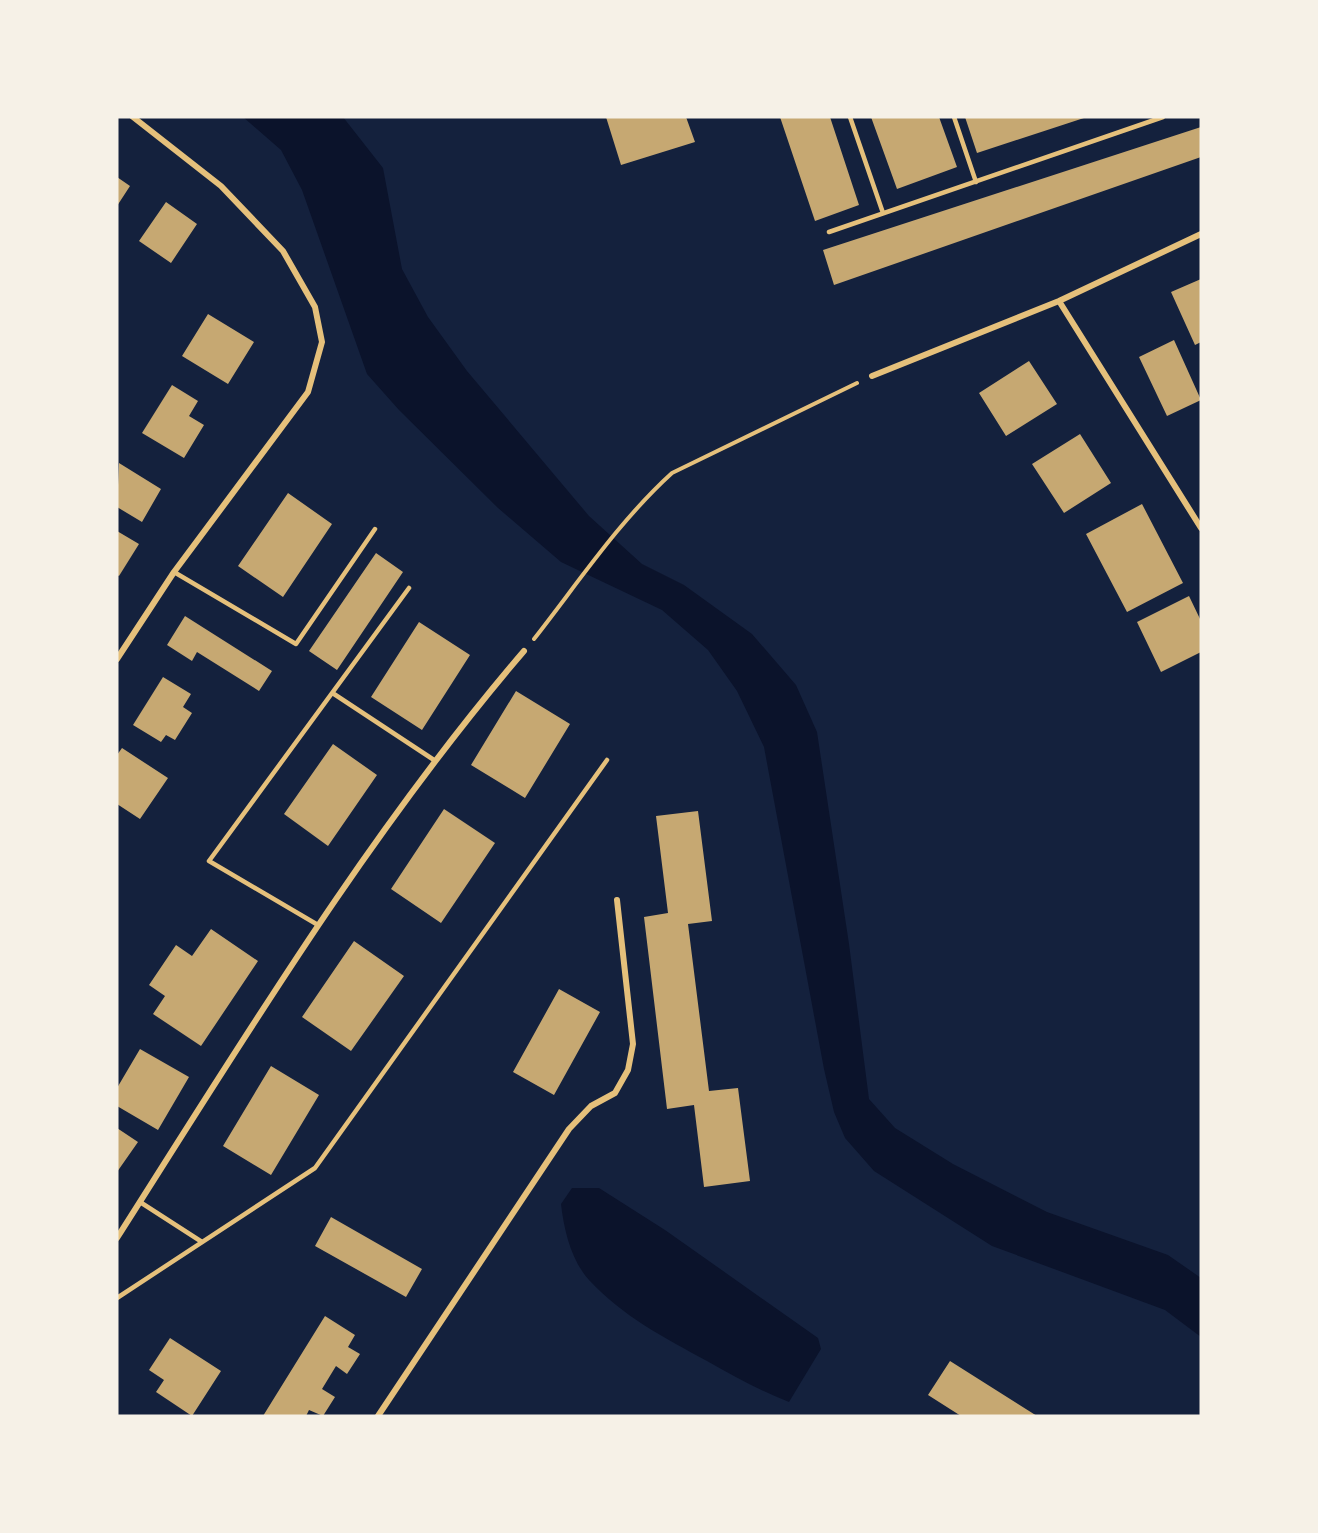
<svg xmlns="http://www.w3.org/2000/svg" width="1318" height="1533" font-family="Georgia,serif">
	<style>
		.water { fill: #0b132b }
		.building { fill: #c6a872 }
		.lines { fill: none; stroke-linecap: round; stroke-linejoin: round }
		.path { stroke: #e5c07b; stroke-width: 4 }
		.service { stroke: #e5c07b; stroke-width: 4.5 }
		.minor { stroke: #e5c07b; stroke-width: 6 }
	</style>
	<rect width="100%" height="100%" fill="#14213d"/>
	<path class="water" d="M243 117H343L383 168 402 269 428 317 467 371 589 516 642 564 684 585 752 634 796 685 817 732 849 944 869 1099 895 1128 953 1164 1047 1212 1168 1255 1201 1278V1337L1165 1310 992 1246 874 1171 845 1138 834 1112 824 1069 764 747 737 691 708 650 662 610 561 562 498 508 399 410 367 374 302 190 281 150Z
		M572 1188H599L665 1230 818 1338 821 1349 789 1402C760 1391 734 1376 707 1361 665 1338 622 1316 589 1280 571 1260 564 1230 561 1204Z"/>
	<path class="building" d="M606 117H686L695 142 621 165Z
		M780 117H830L859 205 815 221Z
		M871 117H939L957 167 897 189Z
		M965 117H1087L977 153Z
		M1201 127V157L834 285 823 250Z
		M117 177 130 186 117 206Z
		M166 202 197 224 171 263 139 241Z
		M1201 279V342L1195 345 1171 292Z
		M208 314 254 342 228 384 182 356Z
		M1174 340 1201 400 1167 416 1139 357Z
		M1029 361 1057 404 1006 436 979 393Z
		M172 385 198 401 189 416 204 425 184 458 142 433Z
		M1080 434 1111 483 1064 513 1032 464Z
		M119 463 161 489 142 522 117 507Z
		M288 493 332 524 283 597 238 566Z
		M1142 504 1183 583 1127 612 1086 534Z
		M117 531 139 544 119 576 117 575Z
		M376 553 403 572 337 670 309 651Z
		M1189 596 1201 621V652L1161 672 1137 622Z
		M185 616 272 671 259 691 197 652 192 661 167 645Z
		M419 622 470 655 422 730 371 697Z
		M163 677 191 694 183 707 192 713 175 740 166 735 161 742 133 725Z
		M516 691 570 724 525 798 471 765Z
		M333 744 377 775 328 846 284 814Z
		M122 748 168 778 140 819 117 804V755Z
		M444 809 495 843 441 923 391 889Z
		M698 811 712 921 688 924 709 1091 738 1088 750 1181 704 1187 694 1105 667 1109 644 917 668 913 656 816Z
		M211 929 258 961 201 1046 153 1014 165 996 149 985 176 945 192 956Z
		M354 941 404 976 351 1051 302 1017Z
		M559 989 600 1012 554 1095 513 1072Z
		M140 1049 189 1077 158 1130 117 1106V1088Z
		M271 1066 319 1095 271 1175 223 1146Z
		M117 1128 138 1142 117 1172Z
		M331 1217 422 1269 406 1297 315 1246Z
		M325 1316 355 1335 348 1347 360 1354 347 1374 336 1366 322 1389 335 1397 323 1416 309 1410 306 1416H263Z
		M170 1338 221 1371 192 1416 156 1392 164 1380 149 1370Z
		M950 1361 1037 1416H961L928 1395Z"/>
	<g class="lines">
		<path class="path" d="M534 639C578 583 619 521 672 473L857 383"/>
		<path class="service" d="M850 117 883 213
			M954 117 976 182
			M829 232 1163 117
			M174 572 296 644 375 529
			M334 694 434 760
			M318 925 209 861 409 588
			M140 1202 202 1242
			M117 1298 315 1168 607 760"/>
		<path class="minor" d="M1059 301 1201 528
			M872 376 1059 301 1201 234
			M117 659 174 572 308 392 322 342 315 307 283 251 221 186 133 117
			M117 1238C245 1037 369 832 524 651
			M378 1416 569 1129 591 1106 615 1093 628 1070 633 1044 617 900"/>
	</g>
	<rect width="1318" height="1533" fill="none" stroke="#f6f1e7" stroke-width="237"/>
</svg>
